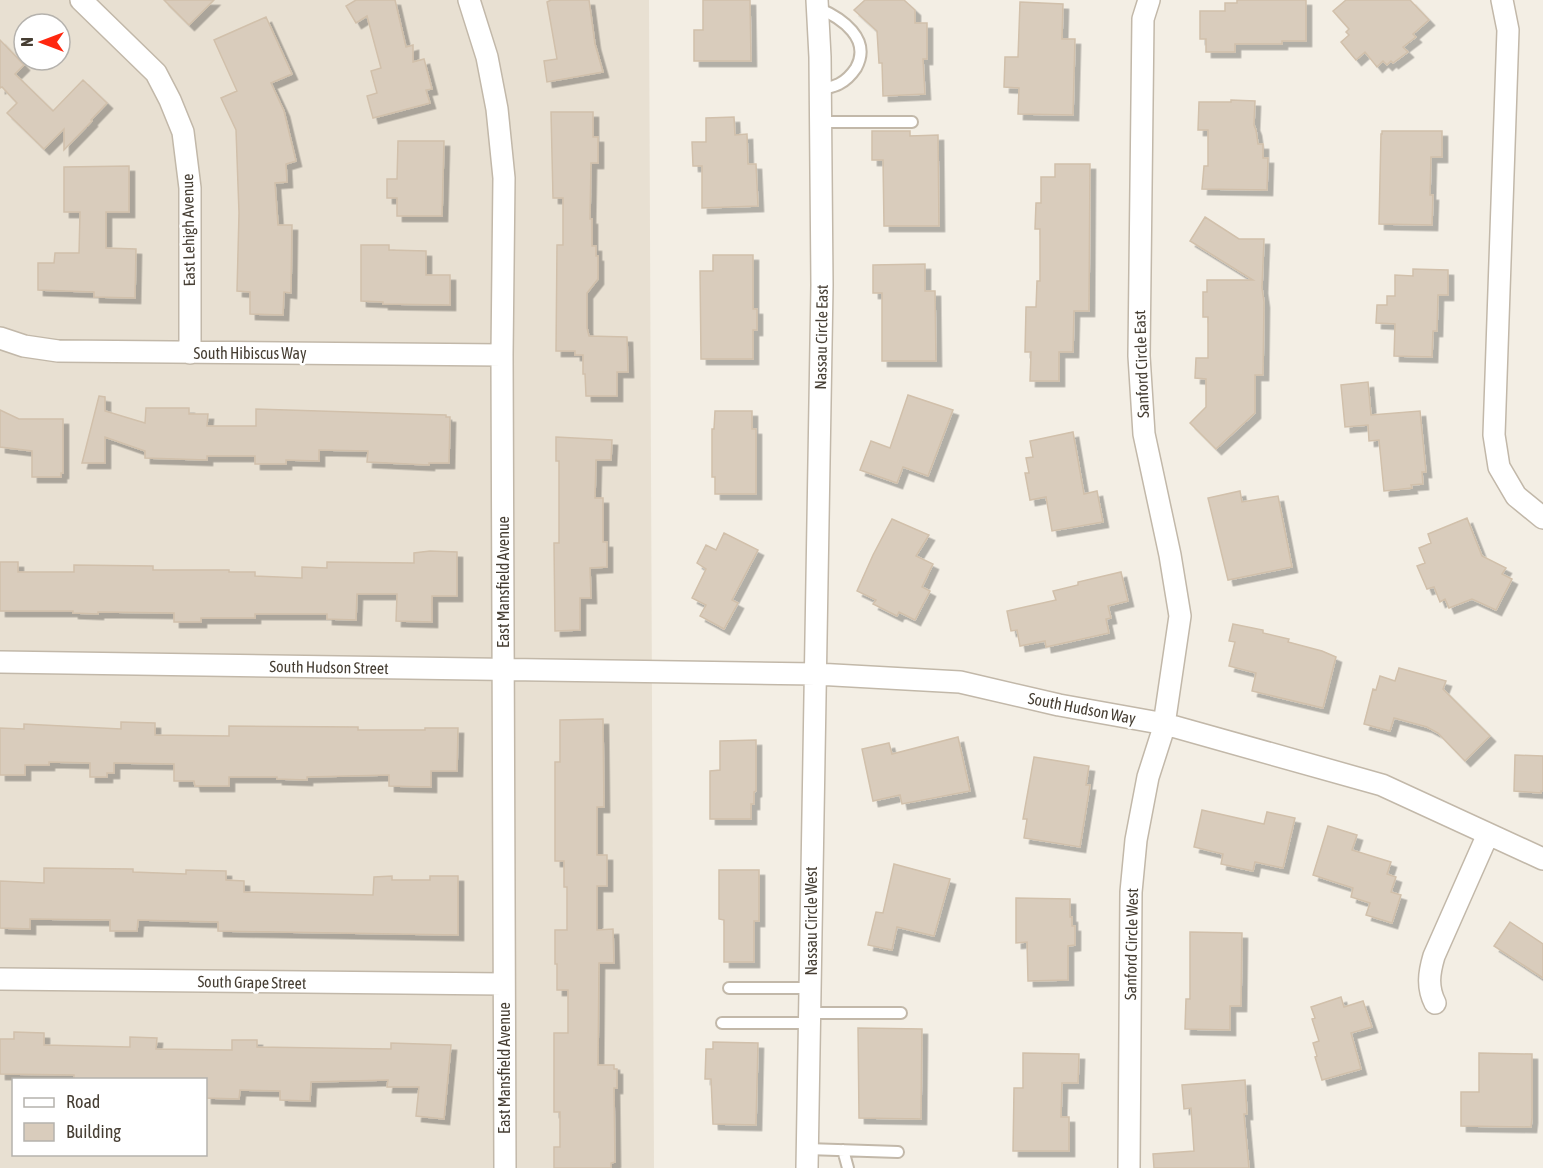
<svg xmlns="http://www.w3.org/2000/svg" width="1543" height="1168" font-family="'Asap Condensed',sans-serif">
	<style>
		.residential { fill: #e8e0d2; fill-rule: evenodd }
		.building { fill: #d9ccbc; stroke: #d1c0ab; stroke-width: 1.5; filter: url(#shadow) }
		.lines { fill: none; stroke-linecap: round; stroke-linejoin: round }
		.lane-casing { stroke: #c2b8a9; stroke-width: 14 }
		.street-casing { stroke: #c2b8a9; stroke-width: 24 }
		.lane { stroke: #fff; stroke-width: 10 }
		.street { stroke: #fff; stroke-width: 21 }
		.labels { text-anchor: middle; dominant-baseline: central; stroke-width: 5; stroke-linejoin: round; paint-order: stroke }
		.street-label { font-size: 16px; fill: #463e33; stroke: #fff }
	</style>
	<defs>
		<filter id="shadow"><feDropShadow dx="5.5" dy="5.5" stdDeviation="0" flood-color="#0004"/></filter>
	</defs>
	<rect width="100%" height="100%" fill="#f3eee4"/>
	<path class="residential" d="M0 0H649L654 1168H0ZM24 24H60V60H24ZM14 1080H206V1154H14Z"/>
	<path class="building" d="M164 0H214L189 25Z
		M356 0H395L406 47 413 45V62L424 59 432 89 426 90 430 103 373 118 367 96 377 93 371 71 381 68 367 16 356 23 346 6Z
		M551 0H589L595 44 603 72 547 82 544 61 557 59 547 2Z
		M703 0H750L751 61H694V30H703Z
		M865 0H904L915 10V23H927V59H923L925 94 883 96 882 63H879L877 31 854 10Z
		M1237 0H1306V41H1282V44H1235V52H1206V39H1200V11H1225V3H1237Z
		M1346 0H1410L1429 20 1413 34 1416 37 1403 47 1408 52 1393 63 1391 61 1387 65 1383 61 1377 67 1365 52 1356 60 1341 42 1349 35 1346 32 1349 29 1333 11Z
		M1020 2 1063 4 1062 39H1075L1073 115 1018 114 1019 88 1004 87 1005 57H1018Z
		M266 17 292 74 271 83 284 111 296 161 286 164 287 182 275 183 278 225H292L291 293 284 292 283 315 250 314V292L237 291 239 213 236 130 221 98 237 91 214 40Z
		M0 40 24 65 15 74 53 111 83 80 107 103 91 120 92 121 64 150V129L44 149 7 113 17 103 2 87 0 88Z
		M1231 100 1255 101 1254 125 1256 130 1258 144H1263V158H1268L1267 190 1202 189 1204 166H1208V130H1198L1199 102H1231Z
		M551 112H593V137H598V163H591L590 219H592V246H596V256H598V279L587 293V328L589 336 627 337 628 372H617V396H586L585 374H583V355H575V351H556L557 245H563V198H553Z
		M734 117 735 135 747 134 748 164H756L758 206 702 208V166H693L692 142H706V118Z
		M872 131H910V136L938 135 939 226H884L883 160H872Z
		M1382 131H1442V157H1431L1430 195H1433L1432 225 1379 224 1381 134H1382Z
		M398 141H444L442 216H397V198H387V179H397Z
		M1055 164H1090L1089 311H1074L1073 352H1059V381H1030L1031 352H1025L1026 307H1036L1037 281H1040V229H1035L1036 203H1041V177H1055Z
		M129 166V212H106V248L136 249 135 298 94 297V292L38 290V263H54L55 253H79L80 212H64V167Z
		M1205 217 1239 239H1264L1262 288 1264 302 1263 375H1255V413L1216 449 1190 423 1206 407V379L1195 378 1196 358H1208V317H1203V292H1207V280H1253L1190 241Z
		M361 245H389V250L426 251V275H450V305L383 304V302L361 301Z
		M713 255H753V309H757V330H753V359H701L700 271H713Z
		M925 264V291H935L936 361H882V293H873V265Z
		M1413 269 1448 270V295H1438L1437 331H1433L1432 357 1394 356 1395 324 1376 323 1377 305H1387V296H1395V275L1413 276Z
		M1368 382 1371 415 1420 411 1426 472H1422L1423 484 1411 485 1412 488 1384 491 1379 440 1369 441 1368 425 1345 427 1341 385Z
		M908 395 953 410 928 476 903 467 897 483 860 470 871 441 890 448Z
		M99 396 105 397V411L145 423 146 408H189V414H208L207 426H256V409L446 415V417H450L449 463H429V465L367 462 368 451 319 450V461L286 460V464H255V456H207V460L145 458V451L105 437V463H82Z
		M0 410 19 419H63V473H61V477H32V451L0 447Z
		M715 411H752V429H756V494H715V477H712V429H714Z
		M1073 432 1084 494 1097 491 1103 522 1052 531 1046 497 1030 500 1025 473H1029L1026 458 1033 457 1030 441Z
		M556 437 612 440 611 460H596L595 498H603V542H607V567L590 568 591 598H580V630L555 631 554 543H559V461H556Z
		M1240 491 1242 502 1278 496 1292 567 1228 580 1208 498Z
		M1467 518 1482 556 1506 568 1502 574 1512 579 1496 610 1472 599 1449 608 1445 599 1440 602 1434 587 1427 589 1417 566 1425 563 1419 548 1431 543 1428 534Z
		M892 519 929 535 916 556 933 564 922 587 930 591 915 620 899 612 897 616 873 604 876 600 857 591 873 555Z
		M724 533 758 550 732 600 738 603 724 629 700 616 706 605 692 598 706 569 697 563 706 545 716 550Z
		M430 551 457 552V596H432V622L396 621 397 594H357L356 620 327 619V614H255V618H201V622H174V613L98 612V614L73 613V611H0V562H18V572H74V565L153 566V570H229V572H255V576L302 578V567L327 568V562L414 563V553Z
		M1121 572 1128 601 1108 606 1111 618 1106 619 1109 633 1046 647 1045 641 1020 646 1017 630 1011 631 1007 611 1056 600 1053 591 1078 585V582Z
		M1233 624 1263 630V633L1289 639 1288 642 1322 651 1336 657 1323 708 1252 691 1256 673 1229 666 1235 642 1229 641Z
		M1399 668 1446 681 1443 689 1490 736 1465 761 1438 733 1427 727 1394 718 1390 731 1364 724 1373 689 1376 690 1380 676 1395 681Z
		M603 719 604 807H597V855H607V886H597V930L613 929 614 963H599L598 1065H614V1069H617V1088H614L615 1162 611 1163V1168H554V1147H560V1112H554V1033H568V990H557V964H555V930H567V887H564V861H555V762H560V720Z
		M121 722 155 723V735L229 736V726L358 727V730H425V728H458L457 771H431V787L389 786V775L307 777V780L277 779V777H229V786H195L194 781H174V764L114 763V773H107V777H90V763L49 762V765H25V775H0V728L24 729V724L121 729Z
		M958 737 970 791 902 804 900 795 873 801 862 749 889 743 892 754Z
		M756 740V791L754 792V804H751V819H710V771L720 770V741Z
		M1515 755 1543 756V791H1541V793L1514 791Z
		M1034 757 1089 766 1086 785H1090L1080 847 1024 838 1027 819H1023Z
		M1202 810 1264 824 1267 812 1295 818 1283 868 1255 862 1253 871 1221 864 1223 854 1194 847Z
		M1328 826 1357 835 1352 850 1391 862 1387 874 1396 877 1391 892 1401 895 1392 923 1366 915 1370 903 1351 897 1353 888 1313 875Z
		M894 864 950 879 934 936 897 927 892 950 868 945 876 912 883 913Z
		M44 868 133 869V872L186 874V870L226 871V880L244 881V892L373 895 374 877 392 876V880H430V876H458V935L218 931V922L138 920 137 931H110V920L30 919V929L0 928V881L44 883Z
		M719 870H759V921H754V962H724V920L719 919Z
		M1016 898 1070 899V917H1072V926H1075V945L1068 946V980L1028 981 1027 942 1016 943Z
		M1510 922 1543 944V978L1494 946Z
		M1190 932 1242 933 1241 1006H1230V1030L1185 1029 1186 999H1190Z
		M1341 997 1344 1007 1363 1001 1372 1027 1351 1033 1361 1069 1322 1080 1315 1057 1317 1056 1313 1043 1319 1041 1312 1019 1315 1018 1311 1007Z
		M858 1028 922 1029 921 1119 859 1118Z
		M14 1032 44 1033V1045L130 1047V1037L157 1038 156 1049 232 1050V1040H257V1047L391 1049V1043L451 1045 444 1119 416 1116 419 1087H387L388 1080 311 1082 310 1101 280 1100V1091L240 1090 239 1099 206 1098V1080H74V1075L0 1074V1039H14Z
		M713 1042 758 1043 756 1125 713 1124 711 1079H705L706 1049H713Z
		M1023 1053 1079 1054 1078 1083H1062L1061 1117H1069V1151H1013L1014 1088H1023Z
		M1479 1053 1532 1054V1118L1531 1127 1461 1126V1092H1479Z
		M1245 1080 1247 1114H1244L1249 1168H1154L1153 1154 1194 1151 1191 1108 1184 1109 1182 1085Z"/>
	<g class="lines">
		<defs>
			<path id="lane" d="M818 8C842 18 872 39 856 68 852 74 845 81 839 84 833 87 826 88 820 90
				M821 122H912
				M729 988H810
				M810 1013H901
				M722 1023H810
				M807 1149 898 1152
				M843 1150 848 1168"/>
			<path id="street" d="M81 0 156 73 170 100 183 132 190 188V353
				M469 0 487 57 497 109 504 178 502 355 505 1168
				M1502 0 1508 30 1494 435 1499 467 1516 496 1543 518
				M0 338 24 346 58 351 502 355
				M0 662 816 674 960 682 1059 705 1165 724 1382 785 1543 859
				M0 979 503 984
				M1435 1003C1427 987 1429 973 1434 956L1488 834
				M807 1168 822 285 820 57 817 0
				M1129 1168 1131 892 1136 840 1148 777 1165 724V718L1180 616 1170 555 1144 434 1139 356 1143 19 1149 0"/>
		</defs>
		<use href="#lane" class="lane-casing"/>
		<use href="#street" class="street-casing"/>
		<use href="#lane" class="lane"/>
		<use href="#street" class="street"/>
	</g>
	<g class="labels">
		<g class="street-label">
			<text transform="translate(188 230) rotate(-91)">East Lehigh Avenue</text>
			<text transform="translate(821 337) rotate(-89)">Nassau Circle East</text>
			<text x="250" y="353">South Hibiscus Way</text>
			<text transform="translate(1141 364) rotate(-92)">Sanford Circle East</text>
			<text transform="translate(503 582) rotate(-90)">East Mansfield Avenue</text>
			<text transform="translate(329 667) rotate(1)">South Hudson Street</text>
			<text transform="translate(1082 708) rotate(11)">South Hudson Way</text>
			<text transform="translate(811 921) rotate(-90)">Nassau Circle West</text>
			<text transform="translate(1131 944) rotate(-89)">Sanford Circle West</text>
			<text transform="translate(252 982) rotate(1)">South Grape Street</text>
			<text transform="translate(504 1068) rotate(-90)">East Mansfield Avenue</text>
		</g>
	</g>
	<rect x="12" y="1078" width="195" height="78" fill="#ffffff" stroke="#b5b2ad" stroke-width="1.5"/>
	<rect x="24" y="1098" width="30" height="9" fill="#ffffff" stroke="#b5b2ad" stroke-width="1.5"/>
	<text x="66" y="1108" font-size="18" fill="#463e33">Road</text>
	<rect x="24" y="1123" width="30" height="18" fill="#d9ccbc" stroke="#b5b2ad" stroke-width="1.5"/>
	<text x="66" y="1138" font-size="18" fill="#463e33">Building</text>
	<g transform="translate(42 42) rotate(270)"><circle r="28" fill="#ffffff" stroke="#b5b2ad" stroke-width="1.5"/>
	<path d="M0-4.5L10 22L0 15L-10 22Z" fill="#ff270f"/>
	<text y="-9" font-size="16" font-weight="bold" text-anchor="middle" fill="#463e33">N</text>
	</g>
</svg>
